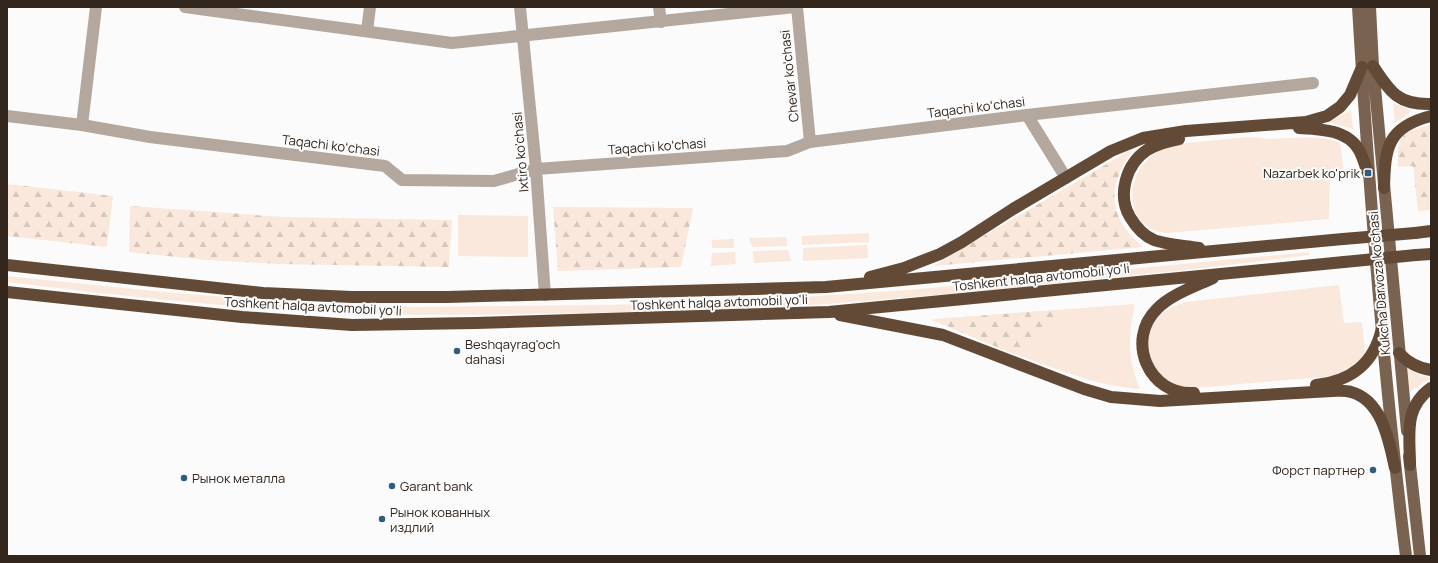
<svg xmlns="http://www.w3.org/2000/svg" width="1438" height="563" font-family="Manrope,sans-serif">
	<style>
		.green { fill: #f9e8db }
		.forest { fill: url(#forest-firs) }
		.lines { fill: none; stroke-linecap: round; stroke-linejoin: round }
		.minor { stroke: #b4a79d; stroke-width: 12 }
		.major { stroke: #796250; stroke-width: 12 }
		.highway { stroke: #634a36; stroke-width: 12 }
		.highway-bridge { stroke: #634a36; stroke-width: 12 }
		.poi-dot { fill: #2e5e7c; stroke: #fbfbfb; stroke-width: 1.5 }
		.labels { text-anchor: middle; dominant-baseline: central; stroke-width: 4; stroke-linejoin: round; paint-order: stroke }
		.street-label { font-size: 13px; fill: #31251c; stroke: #fbfbfb }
		.poi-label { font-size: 13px; fill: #31251c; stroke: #fbfbfb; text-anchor: start }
	</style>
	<defs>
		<pattern id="forest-firs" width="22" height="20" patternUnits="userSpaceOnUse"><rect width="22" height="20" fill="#f9e8db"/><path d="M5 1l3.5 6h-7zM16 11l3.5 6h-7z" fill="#d6c7bb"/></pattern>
	</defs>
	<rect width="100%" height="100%" fill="#fbfbfb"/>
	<path class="green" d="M1393 103 1412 111 1395 123Z
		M1351 110 1353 129 1329 122Z
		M1247 137C1254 137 1261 138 1268 139 1292 139 1317 134 1340 143L1344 173 1330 175 1329 219 1168 233C1128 231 1122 183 1148 159 1156 151 1167 147 1178 144Z
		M458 215 528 216V257L458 256Z
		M869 233V242L802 245V236Z
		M786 237 787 246 752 247 749 238Z
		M734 239V248H712V240Z
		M867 245 868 258 803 261V248Z
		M788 250 791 261 754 263 753 251Z
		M735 252 736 264 711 266 712 253Z
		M1309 252V255C1224 266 1140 275 1055 283 992 290 928 296 865 301 769 309 673 311 577 313 513 314 450 316 386 314 260 312 133 297 7 282V276L163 292 311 304 409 307 608 305 758 300 909 290Z
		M1339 285 1344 323 1362 322 1365 355 1352 368 1334 376 1195 388 1178 385 1163 378 1153 365 1147 342 1151 326 1162 313 1177 305 1185 302Z
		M1135 304C1128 336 1127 358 1140 389 1106 387 1076 376 1045 365 1007 352 970 337 935 319Z
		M1405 368 1423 376 1431 378 1407 393Z"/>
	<path class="forest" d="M1431 125V210L1418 211 1413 166 1398 167C1397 135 1400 133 1431 125Z
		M1134 148C1107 186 1106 215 1143 247L933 266Z
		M7 184 113 196 107 247 7 236Z
		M130 206 283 217 452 220 449 267 280 264 206 260 129 252Z
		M553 207 693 208 681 267 558 271Z
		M1059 310 1049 332 1029 338 1016 355 932 320 935 319Z"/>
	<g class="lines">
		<path class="minor" d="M185 7 452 43 795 7
			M520 7 536 169 545 295
			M659 7 661 22
			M797 7 810 142
			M367 31 370 7
			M1027 115 1066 178
			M7 116 82 125 150 137 385 166 402 180 494 181 536 169 787 151 810 142 1027 115 1313 83
			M82 125 96 7"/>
		<path class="major" d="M1358 7C1369 190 1383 374 1406 556
			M1370 7 1373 66 1407 431
			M1409 456 1420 556"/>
		<path class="highway" d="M1373 66C1390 92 1398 105 1431 104
			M1299 128C1319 129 1347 129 1359 150 1363 157 1365 166 1368 173
			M1179 139C1168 141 1157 144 1147 150 1126 164 1117 195 1130 217 1136 227 1144 236 1154 240 1164 244 1188 246 1199 248
			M1384 188C1385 148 1387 127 1431 116
			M1415 233 1431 231
			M1416 255 1431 254
			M7 265 263 293 352 297H447L826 287 1343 239
			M870 277 904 268 940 254 962 242 1013 209 1111 151 1143 138 1186 131 1306 122 1327 116 1340 107 1350 95 1362 67
			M7 292 242 317 352 325 476 323 829 312 1344 262
			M840 315 943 335 1084 389 1111 397 1160 401 1332 391C1338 391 1345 390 1351 392 1382 400 1389 441 1395 468
			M1399 353C1408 363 1418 368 1431 370
			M1316 385C1351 381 1374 364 1382 328
			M1194 393C1149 396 1125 340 1157 309 1170 295 1196 286 1213 278
			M1410 465C1410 436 1403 408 1431 388"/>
		<path class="highway-bridge" d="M1343 239 1415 233
			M1344 262 1416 255"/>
	</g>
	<g class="poi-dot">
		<rect x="1364" y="169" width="8" height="8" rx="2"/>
		<circle cx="457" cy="351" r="4"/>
		<circle cx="1373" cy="470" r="4"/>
		<circle cx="184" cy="478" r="4"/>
		<circle cx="392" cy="486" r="4"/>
		<circle cx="382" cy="519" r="4"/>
	</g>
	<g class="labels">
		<g class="street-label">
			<text transform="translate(789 76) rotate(-96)">Chevar ko'chasi</text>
			<text transform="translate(976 107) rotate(-7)">Taqachi koʻchasi</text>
			<text transform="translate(331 145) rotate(7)">Taqachi koʻchasi</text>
			<text transform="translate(657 146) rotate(-4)">Taqachi koʻchasi</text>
			<text transform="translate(520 152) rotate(-95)">Ixtiro ko'chasi</text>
			<text transform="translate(1041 277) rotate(-6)">Toshkent halqa avtomobil yo'li</text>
			<text transform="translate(1379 283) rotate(-95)">Kukcha Darvoza ko'chasi</text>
			<text transform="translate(719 302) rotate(-2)">Toshkent halqa avtomobil yo'li</text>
			<text transform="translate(313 306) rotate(3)">Toshkent halqa avtomobil yo'li</text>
		</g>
		<g class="poi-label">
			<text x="1360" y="173" text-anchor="end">Nazarbek ko'prik</text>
			<text x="465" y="344">Beshqayrag'och<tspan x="465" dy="15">dahasi</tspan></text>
			<text x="1365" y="470" text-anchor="end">Форст партнер</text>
			<text x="192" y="478">Рынок металла</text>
			<text x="400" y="486">Garant bank</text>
			<text x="390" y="512">Рынок кованных<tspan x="390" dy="15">издлий</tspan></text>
		</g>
	</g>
	<rect width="1438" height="563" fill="none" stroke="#31251c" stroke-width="16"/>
</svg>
